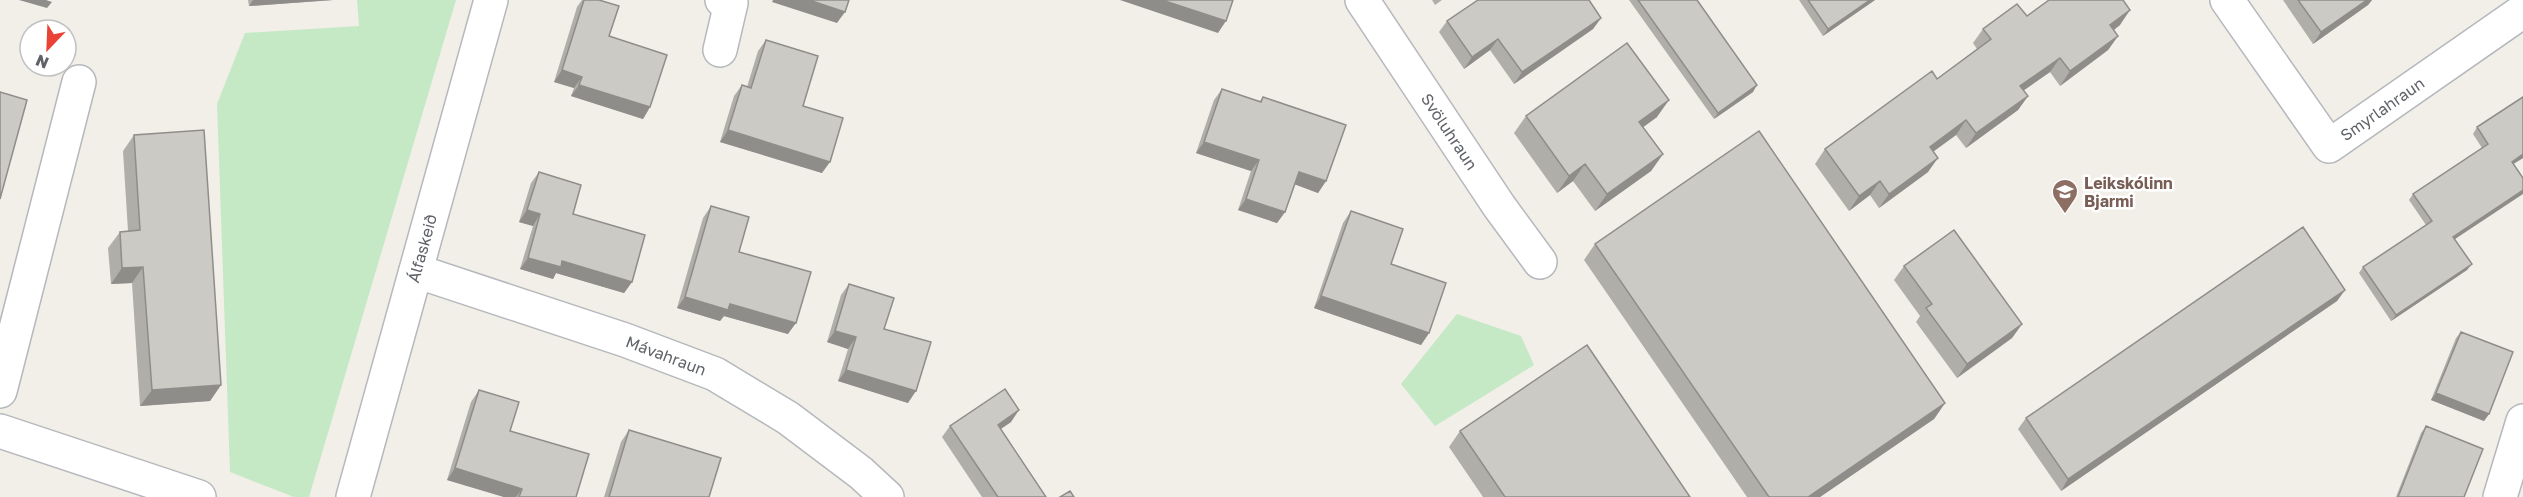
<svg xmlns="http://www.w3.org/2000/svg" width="2523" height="497" font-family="'Golos Text',sans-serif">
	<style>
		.green { fill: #c5e8c5 }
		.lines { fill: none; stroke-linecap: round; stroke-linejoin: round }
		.minor-casing { stroke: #b5b8bc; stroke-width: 36 }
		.minor { stroke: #fff; stroke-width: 33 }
		.wall { fill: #afaea9 }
		.shaded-wall { fill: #8f8d8a }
		.building { fill: #cccac5; stroke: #8f8d8a; stroke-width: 1.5 }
		.labels { text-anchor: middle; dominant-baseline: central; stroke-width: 5; stroke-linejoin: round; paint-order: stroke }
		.street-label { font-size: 16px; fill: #5f6368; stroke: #fff }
		.education-label { font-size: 16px; font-weight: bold; fill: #785e54; stroke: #fff; text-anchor: start }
	</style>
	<rect width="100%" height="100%" fill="#f1efe8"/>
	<path class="green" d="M357 0H456L309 497H294L230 472 217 104 245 33 359 26Z
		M1457 314 1521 336 1534 365 1435 426 1401 384Z"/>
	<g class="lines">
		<defs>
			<g id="minor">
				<path id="s1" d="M1362 0 1499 206 1540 262"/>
				<path id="s2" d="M2227 0 2329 146 2523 11"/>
				<path d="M720 50 731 3 722 0"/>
				<path id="s3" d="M416 271 625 340 715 374 788 418 861 473 887 497"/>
				<path d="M0 391 79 82"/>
				<path d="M0 431 199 497"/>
				<path id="s4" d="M353 497 491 0"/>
				<path d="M2500 497 2523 421"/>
			</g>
		</defs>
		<use href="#minor" class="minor-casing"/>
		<use href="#minor" class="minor"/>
	</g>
	<path class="wall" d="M248 0H333L249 6Z
		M582 0H599L609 36 650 107 643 119 571 96 574 88 554 82 577 7Z
		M1432 0H1442L1435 5Z
		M1629 0H1697L1753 92 1714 119Z
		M1799 0H1875L1823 36Z
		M2283 0H2372L2368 5 2313 44Z
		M2027 16 2120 25 2114 30 2118 36 2108 50 2060 86 2050 72 2024 90 2028 96 2018 110 1966 148 1956 135 1933 152 1928 172 1879 208 1870 195 1849 211 1815 164 1825 149 1937 79 1977 49 1973 43 1983 29Z
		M1601 18 1593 29 1514 84 1490 50 1464 69 1439 32 1447 21Z
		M766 40 803 106 822 173 720 142 734 96 742 85 747 87 758 51Z
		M1222 89 1259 102 1263 97 1326 181 1318 193 1295 184 1285 212 1277 223 1238 210 1251 171 1196 153 1214 100Z
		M2523 97V158L2513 164 2455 239 2467 270 2391 321 2359 273 2363 267 2426 225 2409 200 2413 194 2482 148 2473 134 2477 127Z
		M1526 116 1657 117 1643 127 1663 154 1651 171 1595 211 1573 181 1557 193 1514 133Z
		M134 135 221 385 210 401 140 406 132 283 111 284 108 248 120 232 128 231 123 151Z
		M539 172 632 282 624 293 556 273 553 279 520 269 533 226 519 222 531 183Z
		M711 206 739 252 788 334 724 316 720 321 677 308 703 218Z
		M1351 211 1391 264 1429 333 1421 345 1314 308 1343 223Z
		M1595 244 1945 403 1934 419 1820 497H1747L1584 260Z
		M1904 266 2022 324 2012 338 1957 378 1916 322 1920 316 1894 280Z
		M849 284 884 329 908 403 838 381 848 349 827 342 841 295Z
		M2345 290 2337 301 2061 491 2018 429 2026 418Z
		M2461 332 2489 414 2484 421 2431 400 2456 338Z
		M479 390 510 431 576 497H504L447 480 471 402Z
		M1011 422 1001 429 1046 497H982L942 437 950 426Z
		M2426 426 2464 497H2396L2421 433Z
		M629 430 709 497H604L621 442Z
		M1460 431 1690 497H1483L1449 447Z"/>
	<path class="shaded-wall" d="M19 0H46L52 2 47 8Z
		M253 0H333L249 6Z
		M773 0H809L845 12 837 23 772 2Z
		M1120 0H1162L1226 21 1218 33Z
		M1870 0H1875L1823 36 1828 29Z
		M2367 0H2372L2368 5 2313 44 2321 32Z
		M2130 10 2120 25 2100 40 2110 25Z
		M1601 18 1593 29 1514 84 1522 72Z
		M2118 36 2108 50 2060 86 2070 71Z
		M1498 39 1490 50 1464 69 1472 57Z
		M2060 58 2050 72 2010 100 2020 86Z
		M562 70 582 77 574 88 554 82Z
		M579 85 650 107 643 119 571 96Z
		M1757 85 1753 92 1714 119 1718 113Z
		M2028 96 2018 110 1966 148 1976 133Z
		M1669 100 1657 117 1627 139 1639 122Z
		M1966 120 1956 135 1920 161 1930 147Z
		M728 130 830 162 822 173 720 142Z
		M1204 142 1259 160 1251 171 1196 153Z
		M1663 154 1651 171 1595 211 1607 194Z
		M2523 154V158L2507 168 2512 162Z
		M1938 158 1928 172 1879 208 1889 194Z
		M1585 164 1573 181 1557 193 1569 176Z
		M1299 172 1326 181 1318 193 1291 183Z
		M1880 181 1870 195 1849 211 1859 196Z
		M2523 190V194L2449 243 2453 237Z
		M1246 199 1285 212 1277 223 1238 210Z
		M527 210 540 214 533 226 519 222Z
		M528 258 562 261 632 282 624 293 556 273 553 279 520 269Z
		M2472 264 2467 270 2391 321 2396 315Z
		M143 267 132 283 111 284 122 268Z
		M2345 290 2337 301 2061 491 2068 479Z
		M1321 296 1429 333 1421 345 1314 308Z
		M685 297 730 304 796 323 788 334 724 316 720 321 677 308Z
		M2022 324 2012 338 1957 378 1967 364Z
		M835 331 856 337 848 349 827 342Z
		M846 370 916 391 908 403 838 381Z
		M221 385 210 401 140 406 152 390Z
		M2436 393 2489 414 2484 421 2431 400Z
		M1945 403 1934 419 1820 497H1808Z
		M1019 410 1011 422 990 436 998 425Z
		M455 468 522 489 516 497H504L447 480Z"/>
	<path class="building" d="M584 0H599L619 6 609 36 667 55 650 107 579 85 582 77 562 70Z
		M809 0H849L845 12Z
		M1162 0H1233L1226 21Z
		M1478 0H1589L1601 18 1522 72 1498 39 1472 57 1447 21Z
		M1638 0H1697L1757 85 1718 113Z
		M1808 0H1870L1828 29Z
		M2049 0H2123L2130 10 2110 25 2118 36 2070 71 2060 58 2020 86 2028 96 1976 133 1966 120 1930 147 1938 158 1889 194 1880 181 1859 196 1825 149 1932 71 1937 79 1991 39 1983 29 2017 4 2027 16Z
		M2298 0H2367L2321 32Z
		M766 40 818 56 803 106 843 118 830 162 728 130 742 85 751 88Z
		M1627 43 1669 100 1639 122 1663 154 1607 194 1585 164 1569 176 1526 116Z
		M1222 89 1261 102 1263 97 1346 125 1326 181 1299 172 1285 212 1246 199 1259 160 1204 142Z
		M0 92 27 100 0 199Z
		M2523 97V154L2512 162 2523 178V190L2453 237 2472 264 2396 315 2363 267 2432 221 2413 194 2488 144 2477 127Z
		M204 130 221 385 152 390 143 267 122 268 120 232 140 230 134 135Z
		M1759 131 1945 403 1808 497H1769L1595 244Z
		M539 172 581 185 573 214 645 235 632 282 562 261 561 267 528 258 540 214 527 210Z
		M711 206 749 217 739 252 811 272 796 323 730 304 728 310 685 297Z
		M1351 211 1403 229 1391 264 1446 283 1429 333 1321 296Z
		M2303 227 2345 290 2068 479 2026 418Z
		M1954 230 2022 324 1967 364 1926 308 1932 304 1904 266Z
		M849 284 894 298 884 329 931 342 916 391 846 370 856 337 835 331Z
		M2461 332 2513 352 2489 414 2436 393Z
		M1587 345 1690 497H1505L1460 431Z
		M1005 389 1019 410 998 425 1046 497H998L950 426Z
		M479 390 519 402 510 431 589 454 576 497H519L522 489 455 468Z
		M2426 426 2483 449 2464 497H2398Z
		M629 430 721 458 709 497H609Z
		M1070 491 1074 497H1060Z"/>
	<defs>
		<symbol id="school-pin" viewBox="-11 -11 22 30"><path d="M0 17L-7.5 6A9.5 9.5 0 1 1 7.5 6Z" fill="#8d6e63" stroke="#fff"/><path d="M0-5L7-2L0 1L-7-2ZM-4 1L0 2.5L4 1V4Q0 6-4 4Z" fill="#fff"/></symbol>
	</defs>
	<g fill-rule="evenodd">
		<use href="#school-pin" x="2050" y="177" width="30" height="40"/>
	</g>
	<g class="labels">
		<g class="street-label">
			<text stroke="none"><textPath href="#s2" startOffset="243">Smyrlahraun</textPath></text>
			<text stroke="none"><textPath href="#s1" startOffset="158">Svöluhraun</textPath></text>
			<text stroke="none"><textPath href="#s4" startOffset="258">Álfaskeið</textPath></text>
			<text stroke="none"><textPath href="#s3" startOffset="264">Mávahraun</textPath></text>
		</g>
		<g class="education-label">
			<text x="2084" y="183">Leikskólinn<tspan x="2084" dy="18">Bjarmi</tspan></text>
		</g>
	</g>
	<g transform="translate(48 48) rotate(203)"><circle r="28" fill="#ffffff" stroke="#bfc1c3" stroke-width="1.5"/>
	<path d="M0-4.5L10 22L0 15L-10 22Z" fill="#ea4335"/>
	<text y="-9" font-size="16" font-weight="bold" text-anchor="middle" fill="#5f6368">N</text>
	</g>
</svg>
